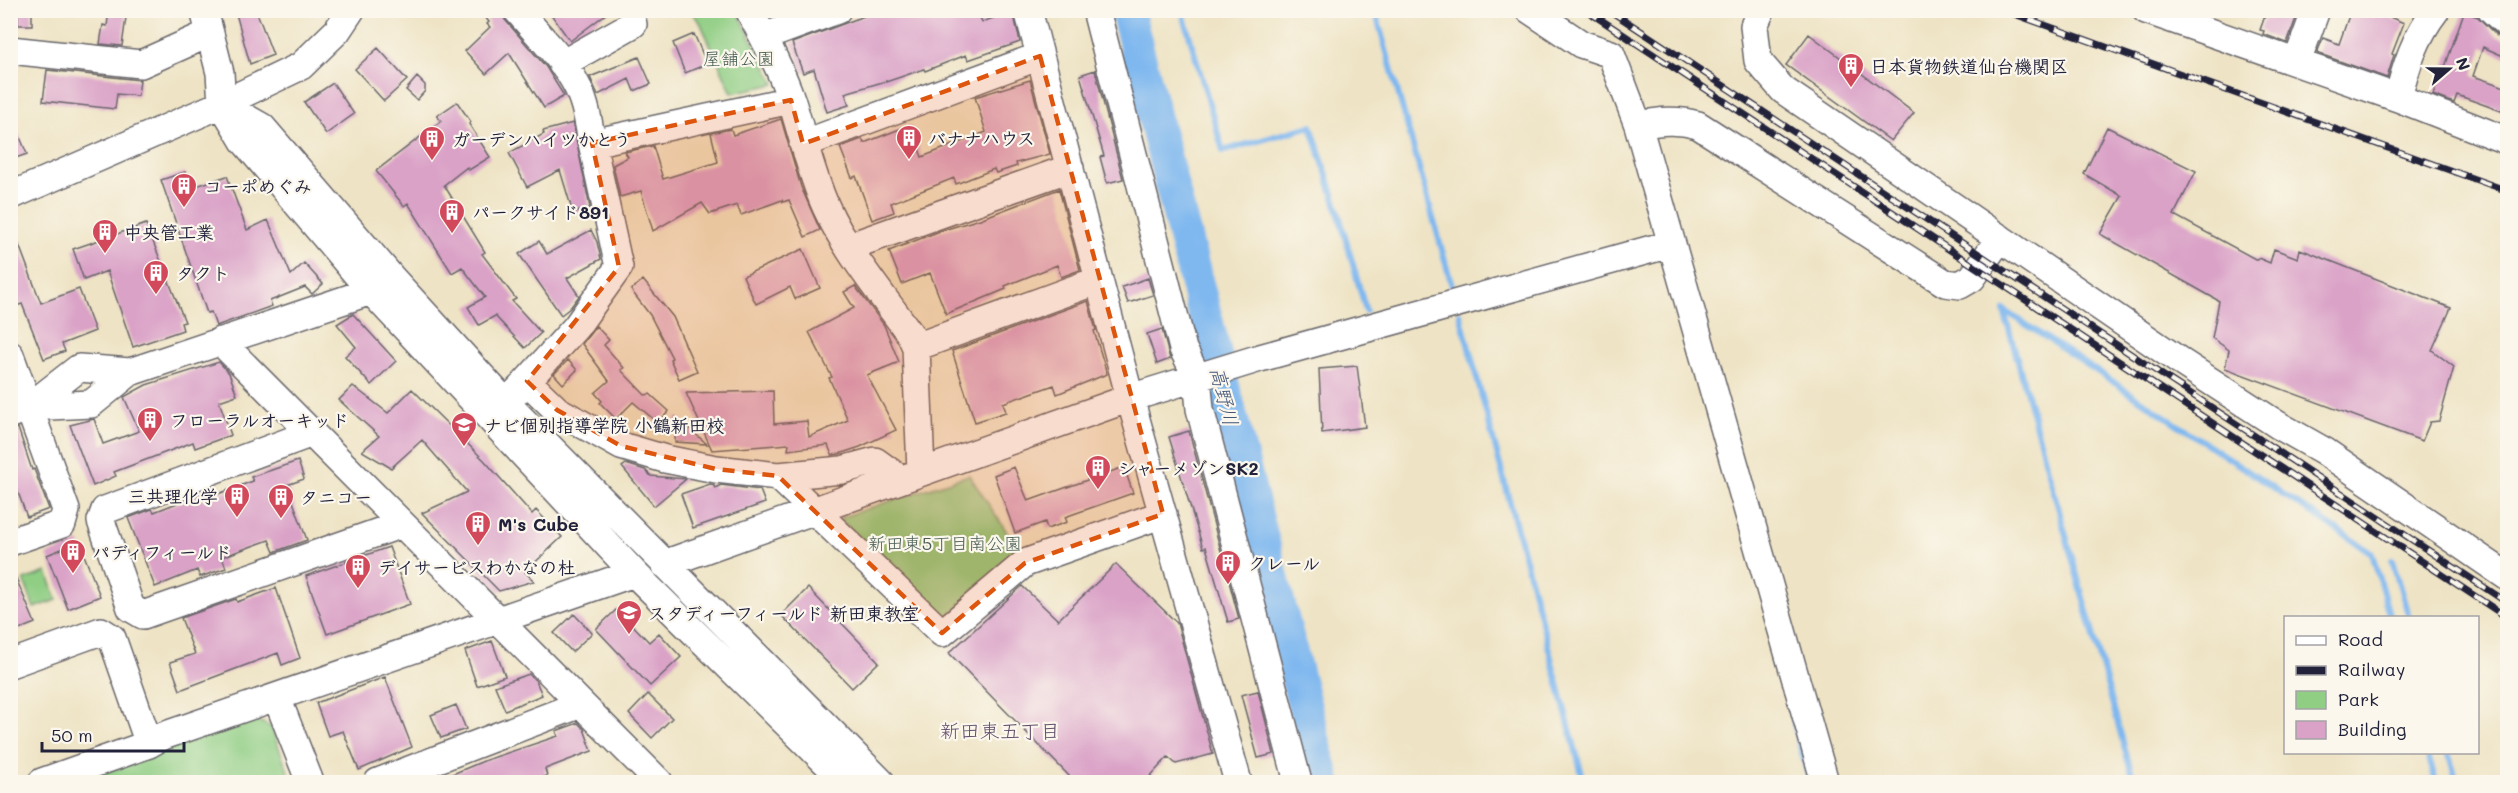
<svg xmlns="http://www.w3.org/2000/svg" width="2518" height="793" font-family="Mali,'Klee One',sans-serif">
	<style>
		.green { fill: #90ce84; stroke: #597860; stroke-width: 1.5 }
		.lines { fill: none; stroke-linecap: round; stroke-linejoin: round }
		.stream { stroke: #7fb8ef; stroke-width: 6 }
		.river { stroke: #7fb8ef; stroke-width: 34 }
		.building { fill: #daa2c7 }
		.minor-casing { stroke: #69666b; stroke-width: 30 }
		.minor { stroke: #fff; stroke-width: 27 }
		.rail-casing { stroke: #22223b; stroke-width: 7 }
		.rail { stroke: #fbf7ec; stroke-width: 4.5; stroke-dasharray: 14; stroke-linecap: butt }
		.marked { fill: #de560e; fill-opacity: 0.2; stroke: #de560e; stroke-width: 4.5; stroke-dasharray: 12 8; stroke-linejoin: round }
		.labels { text-anchor: middle; dominant-baseline: central; stroke-width: 4.5; stroke-linejoin: round; paint-order: stroke }
		.park-label { font-size: 18px; fill: #485e55; stroke: #fbf7ec }
		.poi-label { font-size: 18px; font-weight: bold; fill: #22223b; stroke: #fbf7ec; text-anchor: start }
		.water-label { font-size: 20px; font-style: italic; fill: #43567a; stroke: #fbf7ec }
		.neighbourhood-label { font-size: 20px; fill: #624f6c; stroke: #fbf7ec }
	</style>
	<rect width="100%" height="100%" fill="#fbf7ec"/>
	<filter id="ink" filterUnits="userSpaceOnUse"><feTurbulence type="fractalNoise" baseFrequency=".0167" numOctaves="2"/><feDisplacementMap in="SourceGraphic" scale="12" xChannelSelector="R" yChannelSelector="G"/><feConvolveMatrix kernelMatrix="1 2 1 2 8 2 1 2 1" color-interpolation-filters="sRGB"/></filter>
	<filter id="wash" filterUnits="userSpaceOnUse"><feTurbulence type="fractalNoise" baseFrequency=".008" numOctaves="4" result="noise"/><feDisplacementMap in="SourceGraphic" scale="24" xChannelSelector="R" yChannelSelector="G"/><feGaussianBlur stdDeviation="1.35" result="paint"/><feColorMatrix in="noise" values="0 0 0 0 0 0 0 0 0 0 0 0 0 0 0 0 0 1.4 0 .05"/><feComposite in="paint" operator="in"/></filter>
	<g filter="url(#wash)">
		<rect width="100%" height="100%" fill="#eee3c4"/>
		<path class="green" d="M690 11H737L775 84 732 93 700 22Z
			M969 475 1021 553 944 622 839 518Z
			M47 572 57 600 34 608 24 580Z
			M252 718 271 727 292 782H74Z"/>
		<g class="lines">
			<path class="stream" d="M1182 10 1223 151 1311 126 1334 197 1366 311
				M1375 10 1454 293
				M2004 310 2372 553 2390 618
				M2004 311 2134 782
				M1460 314 1584 782
				M2392 560 2409 618
				M1790 708 1810 782
				M2427 752 2436 782
				M2448 752 2457 782"/>
			<path class="river" d="M1127 10 1324 782"/>
		</g>
		<g id="blocks">
			<path class="building" d="M18 10H32V25H18Z
				M109 10H127L122 46 100 44 103 25 107 26Z
				M235 10H256L273 55 250 64Z
				M479 10H502L505 20 546 67 564 96 544 108 509 53 486 74 465 51 490 27 487 24 489 22Z
				M548 10H611L570 41Z
				M866 10H977L982 22 1013 11 1020 42 968 60 966 55 925 71 924 69 886 82V81L845 93 849 105 827 112 814 69 803 73 792 43 867 15Z
				M2267 10H2299L2287 43 2263 34 2264 31 2260 30Z
				M2351 10H2373L2404 23 2392 54 2394 55 2387 78 2317 53 2323 38 2339 44Z
				M2464 12 2478 17 2497 36 2508 40V58L2483 47 2473 76 2508 88V102L2504 112 2457 95 2454 103 2433 95 2443 66 2445 67Z
				M694 34 707 64 685 73 673 43Z
				M1809 34 1914 113 1891 141 1786 65Z
				M378 48 407 80 384 101 355 69Z
				M639 57 651 84 634 91 629 79 598 95 590 77Z
				M47 70 140 80 138 96 117 94 115 109 43 101Z
				M1095 70 1123 179 1107 183 1100 157 1104 156 1080 75Z
				M417 77 425 85V91L417 100 406 90Z
				M1030 80 1050 154 1016 163 1017 166 996 173 994 169 956 184 954 178 891 203 894 212 872 220 856 176 852 178 840 147 862 139 864 143 910 125 922 157 986 132 975 97Z
				M333 83 354 114 326 134 304 102Z
				M457 102 471 122 469 124 490 157 469 170 467 167 444 185 485 252 482 254 516 299 512 301 541 333 525 348 495 316 479 325 468 307 485 297 462 267 452 273 408 203 404 206 376 171 441 121 437 116Z
				M10 113 27 154 10 160Z
				M781 119 801 187 820 230 805 237 789 200 783 202 782 200 741 215 737 205 710 214 702 203 653 231 641 191 620 197 613 165 628 157 625 152 653 146 663 179 718 162 711 133 731 129 733 135Z
				M573 123 590 208 573 213 560 170 527 187 509 153 544 134 543 131Z
				M2107 127 2196 171 2174 215 2257 260 2258 258 2270 263 2274 249 2298 258 2300 249 2451 308 2432 350 2454 367 2439 421 2430 422 2422 441 2225 368 2229 350 2212 338 2219 301 2100 234 2122 196 2084 174Z
				M185 172 190 188 227 176 247 230 268 220 291 275 304 263 323 284 312 294 305 287 270 301 272 306 216 326 211 312 207 313 161 180Z
				M1059 189 1080 270 1061 277 1057 265 1005 286 1006 289 946 314 930 273 902 284 889 251 940 231 980 219Z
				M146 224 185 322 181 323 183 330 133 347 107 271 84 280 73 249Z
				M10 229H13L41 303 79 289 95 331 62 344 65 351 44 359 22 304 10 308Z
				M591 230 597 242 601 259 567 278 579 296 570 308 561 315 519 254 539 241 547 254Z
				M803 249 820 288 795 299 790 287 756 304 743 276Z
				M1148 278 1153 295 1128 303 1122 287Z
				M643 280 673 317 697 371 679 379 670 359 672 358 650 315 631 290Z
				M855 286 884 325 899 362 867 375 896 430 860 447 839 454 832 455 828 445 788 450 789 444 712 450 686 393 773 391 774 424 807 421 809 437 848 420 829 378 832 377 809 332 854 308 844 292Z
				M1088 301 1096 330 1094 331 1107 374 1057 394 1054 385 1003 403 1006 412 975 422 952 351Z
				M353 314 396 361 371 385 345 356 356 347 337 324Z
				M596 326 609 340 604 345 624 368 621 370 645 395 650 394 669 411 658 423 633 402 616 419 600 403 602 401 595 393 609 381 582 344Z
				M1162 329 1170 359 1157 364 1147 334Z
				M568 360 577 370 563 384 554 374Z
				M219 362 229 373 237 395 219 401 231 435 195 448 193 442 114 472 116 476 93 486 70 425 94 419 103 444 139 431 124 397 146 385Z
				M1357 366 1365 427 1322 433 1319 369Z
				M353 386 388 413 412 389 484 460 532 514 536 510 562 537 525 572 534 581 499 591 422 513 467 492 422 440 391 468 362 451 379 436 339 400Z
				M676 417 707 444 675 442Z
				M18 428 32 470 34 469 49 509 27 517 10 470V429Z
				M1189 431 1239 619 1228 622 1206 547 1203 548 1169 437Z
				M298 461 304 479 287 485 307 540 274 552 269 540 222 557 226 568 200 577 197 570 155 587 128 518 152 509 154 512 200 494 202 500 253 481 251 477Z
				M626 464 645 470 651 476 686 479 654 506 622 467Z
				M1014 467 1028 501 1124 467 1133 493 1065 517 1067 522 1047 529 1045 522 1015 533 994 475Z
				M710 484 713 485 715 488 721 485 760 490 765 503 693 528 681 494Z
				M79 542 100 596 68 609 47 555Z
				M389 547 410 604 327 634 306 576Z
				M10 564 35 623 10 633Z
				M1116 564 1177 623 1213 754 1176 764 1168 757 1144 783H1076L949 653 1022 586 1058 620Z
				M276 588 300 658 282 665 278 653 180 690 170 662 195 654 181 618 236 599 237 602Z
				M808 588 879 662 852 688 781 615Z
				M617 609 649 642 659 633 681 657 650 686 596 629Z
				M574 614 592 633 572 652 554 633Z
				M492 641 505 676 477 686 465 651Z
				M529 674 536 681 542 695 505 710 495 686Z
				M385 677 412 747 359 770 343 731 328 736 316 703Z
				M1258 691 1274 754 1258 758 1241 695Z
				M648 694 672 718 652 738 629 714Z
				M456 705 466 729 441 738 431 715Z
				M578 723 584 729 592 751 545 769 547 776 528 783H431L486 760 558 736 556 731Z"/>
		</g>
	</g>
	<g filter="url(#ink)">
		<use href="#blocks" fill-opacity="0" stroke="#69666b" stroke-width="1.5"/>
		<g class="lines">
			<defs>
				<path id="minor" d="M204 10 220 73 222 104 244 141 371 291 634 573 846 782
					M517 10C538 35 564 59 578 88 586 105 589 124 592 143L791 100
					M749 10C765 40 782 71 792 102 803 137 811 174 826 207 847 253 881 293 910 334L916 347 921 472
					M1028 10 1130 398 1238 782
					M1096 10 1183 349 1197 377 1200 409 1298 782
					M1530 10 1581 44 1611 54 1638 125
					M1761 10 1754 26 1758 61 1783 90 2181 362 2278 425 2324 451 2508 577
					M2146 10 2398 98 2508 141
					M2492 10 2508 25
					M764 37 837 10
					M10 50 141 64 210 33
					M2297 62 2316 10
					M562 64 633 24
					M2398 98C2406 66 2415 37 2436 10
					M223 105 262 127 391 277 506 403 881 782
					M803 144 1040 56
					M10 196 222 104 301 66 337 31 351 10
					M848 247 1070 168
					M220 341 659 782
					M916 347 1099 280
					M10 355 66 510 62 524 10 542
					M527 381 576 327 619 267 592 143
					M506 403 527 381 557 410 621 446 665 459 716 469 778 476 842 470 875 461 900 479
					M29 407 79 368 130 372
					M10 414 29 407 91 404 130 372 371 291
					M312 433 105 510 101 521 131 608 143 615 402 524
					M778 476 942 633 1025 563 1163 514
					M664 564 1130 398 1260 358 1670 244
					M10 664 101 631 112 638 149 744
					M277 698 310 782
					M42 782 149 744 163 736 634 573
					M378 782 581 704
					M1825 782 1638 125C1660 121 1677 119 1698 125L1945 283 1960 285 1972 278 2000 238"/>
			</defs>
			<use href="#minor" class="minor-casing"/>
			<use href="#minor" class="minor"/>
			<defs>
				<path id="rail" d="M1586 10 2508 618
					M1609 10 2508 603
					M2003 10 2508 191"/>
			</defs>
			<use href="#rail" class="rail-casing"/>
			<use href="#rail" class="rail"/>
		</g>
	</g>
	<path class="marked" d="M1040 56 1163 514 1025 563 942 633 778 476 716 469 621 446 557 410 527 381 619 267 592 143 791 100 803 144Z"/>
	<defs>
		<symbol id="building-pin" viewBox="-11 -11 22 30"><path d="M0 17L-7.5 6A9.5 9.5 0 1 1 7.5 6Z" fill="#d1495b" stroke="#fbf7ec"/><path d="M-4-6H4V6H1V3H-1V6H-4ZM-2.5-4.3h1.7v1.8h-1.7ZM.8-4.3h1.7v1.8H.8ZM-2.5-1h1.7V.8h-1.7ZM.8-1h1.7V.8H.8Z" fill="#fff"/></symbol>
		<symbol id="school-pin" viewBox="-11 -11 22 30"><path d="M0 17L-7.5 6A9.5 9.5 0 1 1 7.5 6Z" fill="#d1495b" stroke="#fbf7ec"/><path d="M0-5L7-2L0 1L-7-2ZM-4 1L0 2.5L4 1V4Q0 6-4 4Z" fill="#fff"/></symbol>
	</defs>
	<g fill-rule="evenodd">
		<use href="#building-pin" x="1836" y="51" width="30" height="40"/>
		<use href="#building-pin" x="894" y="123" width="30" height="40"/>
		<use href="#building-pin" x="417" y="124" width="30" height="40"/>
		<use href="#building-pin" x="169" y="171" width="30" height="40"/>
		<use href="#building-pin" x="437" y="197" width="30" height="40"/>
		<use href="#building-pin" x="90" y="217" width="30" height="40"/>
		<use href="#building-pin" x="141" y="258" width="30" height="40"/>
		<use href="#building-pin" x="135" y="405" width="30" height="40"/>
		<use href="#school-pin" x="449" y="410" width="30" height="40"/>
		<use href="#building-pin" x="1083" y="453" width="30" height="40"/>
		<use href="#building-pin" x="222" y="481" width="30" height="40"/>
		<use href="#building-pin" x="266" y="482" width="30" height="40"/>
		<use href="#building-pin" x="463" y="509" width="30" height="40"/>
		<use href="#building-pin" x="58" y="537" width="30" height="40"/>
		<use href="#building-pin" x="1213" y="548" width="30" height="40"/>
		<use href="#building-pin" x="343" y="552" width="30" height="40"/>
		<use href="#school-pin" x="614" y="598" width="30" height="40"/>
	</g>
	<g class="labels">
		<g class="park-label">
			<text x="739" y="58">屋舗公園</text>
			<text x="945" y="543">新田東5丁目南公園</text>
		</g>
		<g class="poi-label">
			<text x="1870" y="66">日本貨物鉄道仙台機関区</text>
			<text x="928" y="138">バナナハウス</text>
			<text x="452" y="139">ガーデンハイツかとう</text>
			<text x="204" y="186">コーポめぐみ</text>
			<text x="472" y="212">パークサイド891</text>
			<text x="124" y="232">中央管工業</text>
			<text x="176" y="273">タクト</text>
			<text x="170" y="420">フローラルオーキッド</text>
			<text x="484" y="425">ナビ個別指導学院 小鶴新田校</text>
			<text x="1118" y="468">シャーメゾンSK2</text>
			<text x="218" y="496" text-anchor="end">三共理化学</text>
			<text x="300" y="497">タニコー</text>
			<text x="498" y="524">M's Cube</text>
			<text x="92" y="552">パディフィールド</text>
			<text x="1248" y="563">クレール</text>
			<text x="378" y="567">デイサービスわかなの杜</text>
			<text x="648" y="613">スタディーフィールド 新田東教室</text>
		</g>
		<g class="water-label">
			<text transform="translate(1225 396) rotate(76)">高野川</text>
		</g>
		<g class="neighbourhood-label">
			<text x="1000" y="730">新田東五丁目</text>
		</g>
	</g>
	<rect width="2518" height="793" fill="none" stroke="#fbf7ec" stroke-width="36"/>
	<rect x="2284" y="616" width="195" height="138" fill="#fbf7ec" stroke="#a4a2a5" stroke-width="1.5"/>
	<rect x="2296" y="636" width="30" height="9" fill="#ffffff" stroke="#a4a2a5" stroke-width="1.5"/>
	<text x="2338" y="646" font-size="18" fill="#22223b">Road</text>
	<rect x="2296" y="666" width="30" height="9" fill="#22223b" stroke="#a4a2a5" stroke-width="1.5"/>
	<text x="2338" y="676" font-size="18" fill="#22223b">Railway</text>
	<rect x="2296" y="691" width="30" height="18" fill="#90ce84" stroke="#a4a2a5" stroke-width="1.5"/>
	<text x="2338" y="706" font-size="18" fill="#22223b">Park</text>
	<rect x="2296" y="721" width="30" height="18" fill="#daa2c7" stroke="#a4a2a5" stroke-width="1.5"/>
	<text x="2338" y="736" font-size="18" fill="#22223b">Building</text>
	<g transform="translate(2449 69) rotate(70)" stroke="#fbf7ec" stroke-width="4.5" paint-order="stroke">
	<path d="M0-4.5L10 22L0 15L-10 22Z" fill="#22223b"/>
	<text y="-9" font-size="16" font-weight="bold" text-anchor="middle" fill="#22223b">N</text>
	</g>
	<path d="M42 742v9h142v-9" fill="none" stroke="#22223b" stroke-width="3"/>
	<text x="51" y="742" font-size="18" fill="#22223b" stroke="#fbf7ec" stroke-width="4.5" paint-order="stroke">50 m</text>
</svg>
